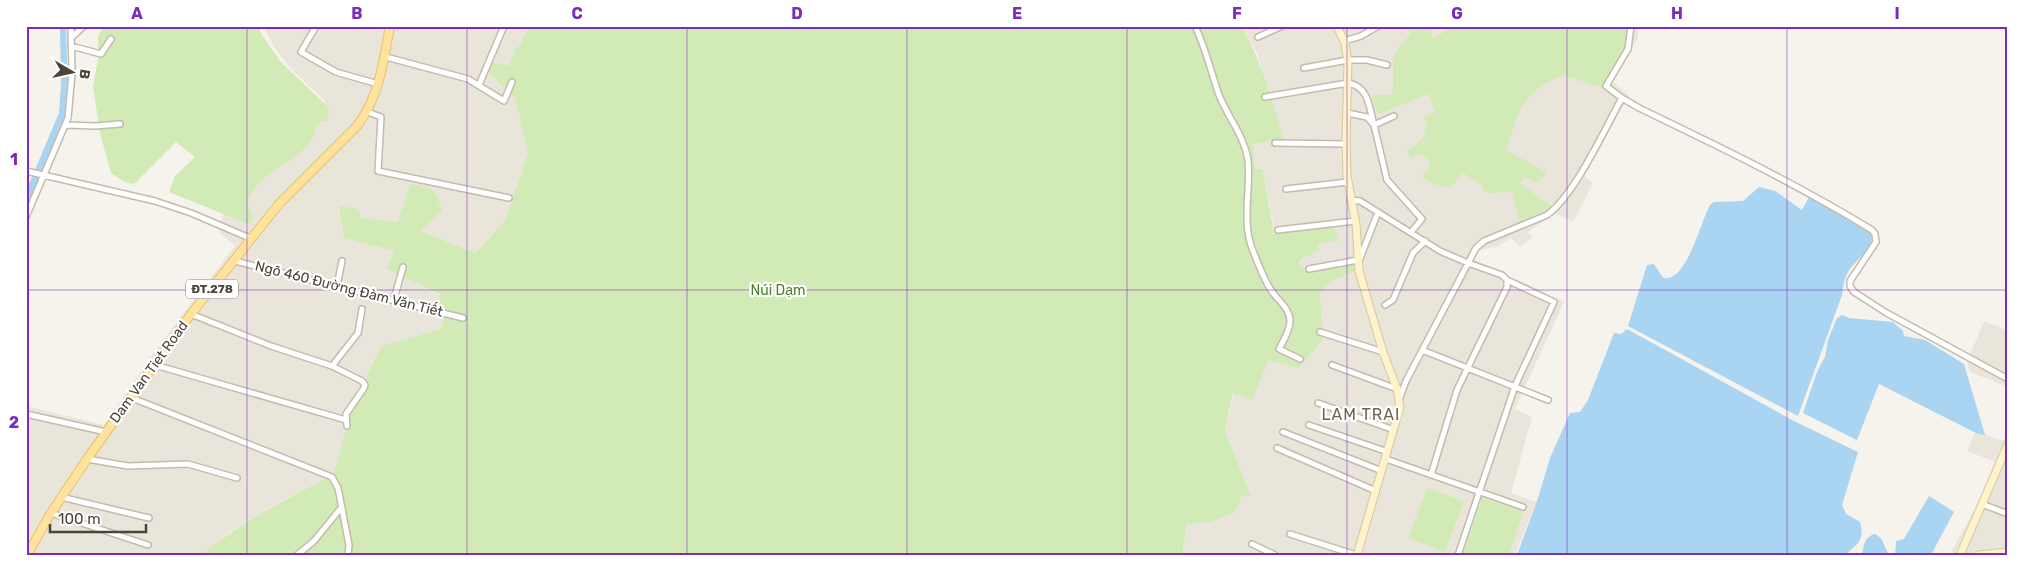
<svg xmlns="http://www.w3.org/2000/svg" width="2034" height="581" font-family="Rubik,sans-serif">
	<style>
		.residential { fill: #eae5da }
		.green { fill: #d2eab5 }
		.water { fill: #a9d4f2 }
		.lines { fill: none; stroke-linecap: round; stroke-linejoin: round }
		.street-casing { stroke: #c2bbae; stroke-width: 8 }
		.secondary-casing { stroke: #d6c79b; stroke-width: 9 }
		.primary-casing { stroke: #e6c16a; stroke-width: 10 }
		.street { stroke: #fff; stroke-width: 5 }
		.secondary { stroke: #fff3cd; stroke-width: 7 }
		.primary { stroke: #ffe39c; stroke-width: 8 }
		.grid { fill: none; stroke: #7b2cbf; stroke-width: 1; stroke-opacity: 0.55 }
		.labels { text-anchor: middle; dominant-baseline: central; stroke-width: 4.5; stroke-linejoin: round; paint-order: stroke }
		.shield { fill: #fff; stroke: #817c74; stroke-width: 1 }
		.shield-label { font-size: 12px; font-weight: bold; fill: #4b4439 }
		.street-label { font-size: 14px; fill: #4b4439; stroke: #fff }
		.park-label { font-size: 14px; fill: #4a7f2a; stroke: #fff }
		.quarter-label { font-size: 16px; letter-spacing: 1px; fill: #6e6250; stroke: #fff }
		.neatline { fill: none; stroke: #7b2cbf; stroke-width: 2 }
		.grid-label { font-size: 16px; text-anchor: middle; font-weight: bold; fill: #7b2cbf }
	</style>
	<rect width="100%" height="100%" fill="#f6f3ec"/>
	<path class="residential" d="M263 26H527L528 28 520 47 515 48 509 66 489 73 515 98 528 153 505 221 475 253 421 231 410 184 399 223 361 218 359 209 339 207 344 238 394 251 388 269 441 296 448 310 441 329 381 346 352 408 333 475 279 502 229 533 201 555H26V406L104 425 161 343 235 246 219 232 232 177 304 142 325 101 291 69 274 47Z
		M1241 26H1639L1638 38 1613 81 1629 96 1584 176 1593 183 1573 222 1555 213 1528 232 1532 237 1521 247 1511 238 1498 246 1480 250 1473 259 1564 302 1515 409 1532 417 1511 493 1536 502 1515 555H1182L1187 524 1210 522 1241 497 1251 496 1225 431 1234 393 1253 399 1267 360 1323 340 1320 292 1330 282 1354 272 1353 263 1306 270 1298 263 1301 259 1318 251 1317 244 1333 227 1275 234 1263 170 1255 168 1253 143 1282 139 1273 100 1256 51Z
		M1984 321 2008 331V387L1970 372 1967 362Z
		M2008 430V555H1949L1983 495 1995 462 1967 451 1976 431 2003 441Z"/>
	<path class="green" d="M104 26H260V32L280 61 329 108 328 121H324L317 124C312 164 259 163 247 204L253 217 252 222 248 224 169 192 175 176 195 157 176 142 134 184 125 182 111 173 100 133 93 87 98 59V36Z
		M527 26H1241C1262 61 1273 100 1283 139L1253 144 1255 168 1263 170 1274 234 1334 227 1338 241 1317 244 1319 251 1301 259 1298 263 1306 270 1353 263 1354 272 1330 282 1320 292 1323 340 1298 368 1268 360 1253 400 1233 393 1225 431 1251 496 1241 497 1235 512 1210 522 1187 524 1182 555H201C242 522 286 498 333 475L352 408 381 346 441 329 447 310 437 308 441 295 387 269 394 251 344 238 339 206 359 209 361 218 398 222 410 184 427 187 435 192 442 210 421 231 475 253 505 221 528 153 515 98 489 73 491 62 509 66 515 48 520 46 528 28Z
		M1407 26H1429L1433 38 1455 26H1630L1629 42 1605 81 1616 91 1615 92 1563 75C1522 92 1518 111 1507 150L1547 173 1536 183 1525 177 1520 183 1552 207 1520 223 1512 192 1491 193 1483 191 1482 185 1463 173 1450 188 1433 184 1422 176 1429 169V161L1422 153 1411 158 1407 151C1421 140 1431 136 1424 117L1435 112 1429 94 1378 114 1372 96 1392 94C1397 63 1384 60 1411 34Z
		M1427 488 1464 501 1445 552 1408 538Z
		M1482 498 1523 512 1509 555H1463Z"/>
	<path class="water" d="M60 26H66L68 88 65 117 26 208V191L59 113 61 84Z
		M1759 187 1775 191 1802 210 1809 197 1867 230C1883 244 1854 260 1848 272 1844 279 1843 287 1842 295L1798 416 1628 326 1647 265 1654 264 1663 278C1687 283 1701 220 1710 205L1714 202 1743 201Z
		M1842 315 1849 318 1893 322 1903 331 1904 336 1925 340 1964 364 1985 435 1976 433 1879 384 1857 440 1803 413 1817 372 1825 357 1828 340 1837 318Z
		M1627 329 1794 421 1858 452 1842 505 1846 514 1860 522C1865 540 1858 544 1845 555H1517L1538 498 1550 458 1570 413 1580 412 1588 400 1614 333 1621 334Z
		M1929 496 1954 512 1931 555H1895L1896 541 1904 539Z
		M1875 534 1881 538 1889 555H1862C1864 545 1864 537 1875 534Z"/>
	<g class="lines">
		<defs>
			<path id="street" d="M316 26 301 52 336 72 378 84
				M1195 26C1206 49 1211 72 1219 95 1228 118 1244 135 1248 160 1251 191 1241 222 1253 251 1259 265 1264 281 1273 293 1279 301 1290 309 1290 321 1290 331 1283 341 1279 349L1300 359
				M1631 26 1628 49 1606 86 1622 98 1639 108C1718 146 1797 184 1872 230L1875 234 1876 242 1850 281V286L1854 292 1885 312 2008 379
				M1258 37 1282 26
				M71 38 84 26
				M1344 41 1361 36 1378 26
				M71 46 101 54 111 39
				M386 57 468 79 504 101 512 82
				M1304 68 1348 60H1367L1387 65
				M479 85 504 26
				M1265 97 1348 83C1369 87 1369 106 1374 125L1394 116
				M368 112 381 117 378 171 509 198
				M1347 113 1367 117 1374 125 1387 180 1422 219 1411 232
				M66 125 95 126 120 124
				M1275 143 1346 144
				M26 171 155 201 191 213 252 239
				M1286 189 1348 182
				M1350 200 1360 201 1440 251 1468 263 1502 275 1507 280V287L1457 390 1431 475
				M26 217 68 118 72 73 71 26
				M1278 230 1355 221
				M235 261 463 318
				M1359 261 1378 212
				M1309 269 1358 260
				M337 286 342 261
				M394 299 403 267
				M1385 305 1393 300 1413 253 1425 241
				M191 314 271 346 332 366 362 381 365 385 364 388 346 414 347 426
				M1320 332 1383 352
				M1422 350 1548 400
				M155 365 346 420
				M1332 365 1397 389
				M332 366 358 333 362 309
				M132 398 332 477 338 488 349 545 348 555
				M1399 400 1406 381 1476 248 1484 241 1547 215C1575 195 1604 130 1622 98
				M1318 403 1394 430
				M26 414 106 432
				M1309 425 1388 452
				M1283 432 1382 471
				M1277 448 1376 491
				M87 459 128 466 188 464 237 478
				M1386 459 1523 507
				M61 497 149 518
				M1982 504 2008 514
				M51 513 148 545
				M1290 534 1356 555
				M1252 544 1275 555
				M297 555 314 541 341 508
				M1458 555 1515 386 1554 302 1507 280"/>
			<path id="secondary" d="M1337 26 1345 43 1348 63 1346 140 1347 176 1356 224 1359 271 1383 352 1397 389 1400 407 1357 555
				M1960 555 2008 444
				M1978 555 2008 552"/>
			<path id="primary" d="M27 555 51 513 87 459 191 314 279 204 357 126C380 95 383 63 390 26"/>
		</defs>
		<use href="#street" class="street-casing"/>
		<use href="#secondary" class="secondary-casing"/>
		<use href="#primary" class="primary-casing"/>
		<use href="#street" class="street"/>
		<use href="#secondary" class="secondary"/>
		<use href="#primary" class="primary"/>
	</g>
	<path class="grid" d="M247 26V555M467 26V555M687 26V555M907 26V555M1127 26V555M1347 26V555M1567 26V555M1787 26V555M26 290H2008"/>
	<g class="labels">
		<rect class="shield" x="186" y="279.5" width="52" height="19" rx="4"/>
		<g class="shield-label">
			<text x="212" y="289">ĐT.278</text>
		</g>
		<g class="street-label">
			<text transform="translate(349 289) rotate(14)">Ngõ 460 Đường Đàm Văn Tiết</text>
			<text transform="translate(149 372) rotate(-54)">Dam Van Tiet Road</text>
		</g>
		<g class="park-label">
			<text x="778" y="290">Núi Dạm</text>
		</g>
		<g class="quarter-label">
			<text x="1361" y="414">LAM TRAI</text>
		</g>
	</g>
	<rect width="2034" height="581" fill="none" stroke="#ffffff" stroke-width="55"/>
	<g transform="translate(72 72) rotate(99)" stroke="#ffffff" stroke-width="4" paint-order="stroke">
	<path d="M0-4L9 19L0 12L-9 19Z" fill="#4b4439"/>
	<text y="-8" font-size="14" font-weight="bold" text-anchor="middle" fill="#4b4439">B</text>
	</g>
	<path d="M50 524v8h96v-8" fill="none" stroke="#4b4439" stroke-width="2.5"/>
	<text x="58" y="524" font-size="15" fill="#4b4439" stroke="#ffffff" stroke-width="4" paint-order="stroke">100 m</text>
	<rect x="28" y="28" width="1978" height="526" class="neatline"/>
	<g class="grid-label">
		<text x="137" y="19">A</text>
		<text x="357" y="19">B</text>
		<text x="577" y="19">C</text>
		<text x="797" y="19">D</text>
		<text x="1017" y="19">E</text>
		<text x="1237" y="19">F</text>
		<text x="1457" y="19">G</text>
		<text x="1677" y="19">H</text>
		<text x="1897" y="19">I</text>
		<text x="14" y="165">1</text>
		<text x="14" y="428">2</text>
	</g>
</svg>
